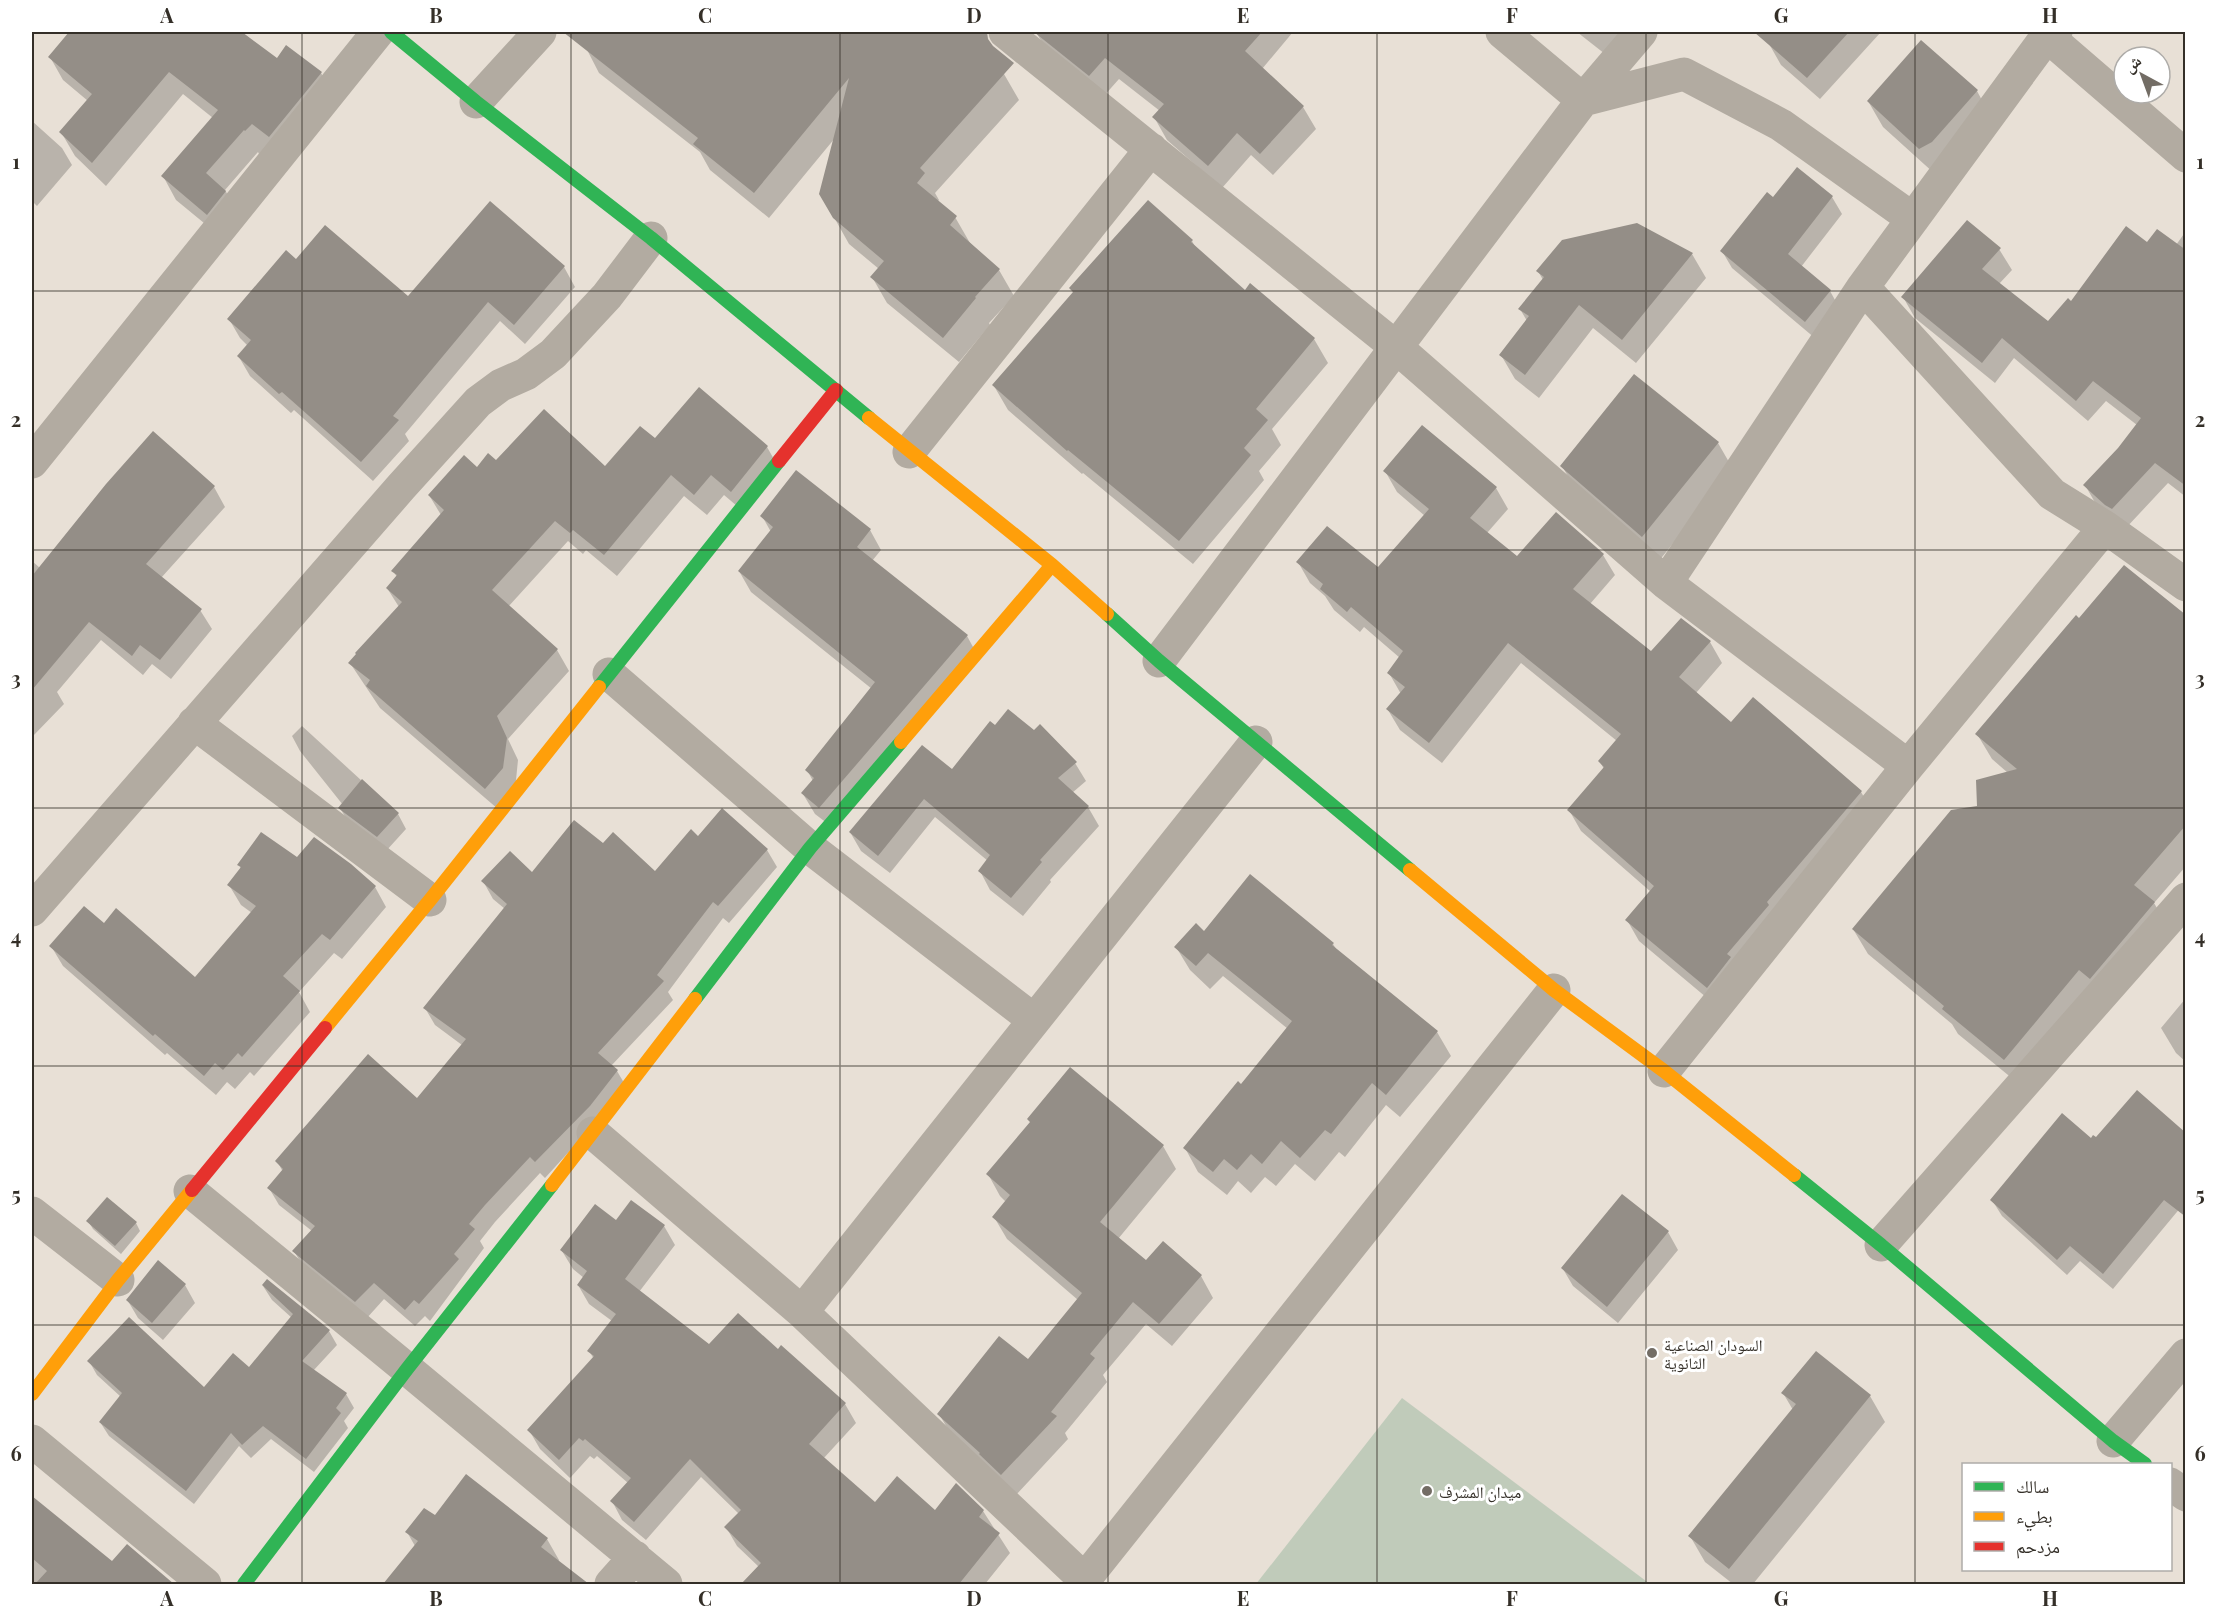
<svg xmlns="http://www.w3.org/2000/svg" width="2217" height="1616" font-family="'Playfair Display','Noto Naskh Arabic',serif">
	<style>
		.pitch { fill: #c0cbba }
		.shadow { fill: #0003 }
		.building { fill: #948e87 }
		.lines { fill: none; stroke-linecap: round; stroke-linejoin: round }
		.street { stroke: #b2aba1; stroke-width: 33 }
		.fast { stroke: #30b455; stroke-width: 14 }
		.slow { stroke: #ff9f0a; stroke-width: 14 }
		.jam { stroke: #e5322d; stroke-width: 14 }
		.grid { fill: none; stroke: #342f28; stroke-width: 1.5; stroke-opacity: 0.55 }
		.poi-dot { fill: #736d65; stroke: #fff; stroke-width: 2 }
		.labels { text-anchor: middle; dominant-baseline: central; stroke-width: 6; stroke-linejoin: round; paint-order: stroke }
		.poi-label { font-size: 16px; fill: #342f28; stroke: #fff; text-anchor: start }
		.neatline { fill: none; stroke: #342f28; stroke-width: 2 }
		.grid-label { font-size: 20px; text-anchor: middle; font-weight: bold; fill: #342f28 }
	</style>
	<rect width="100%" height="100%" fill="#e8e0d6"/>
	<path class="pitch" d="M1402 1398 1650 1584H1256Z"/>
	<path class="shadow" d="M71 32H239L277 60 321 73 334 96 259 154 258 152 225 190 239 215 221 237 176 200 163 176 213 118 183 94 106 186 75 156 61 132 88 101 63 80 50 57Z
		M591 32H744L757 42 766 32H955L1004 74 1019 100 935 193 939 200 937 202 955 217 970 243 999 270 1014 296 989 323 990 325 959 362 887 303 872 277 879 269 849 244 821 194 835 138 769 218 710 170 700 152 599 73 583 42Z
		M1036 32H1293L1262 69 1303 107 1316 129 1273 175 1251 155 1222 188 1167 140 1154 117 1160 111 1119 79 1103 97 1047 51Z
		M1577 32H1623L1605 54Z
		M1778 32H1881L1820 99 1781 65 1768 42Z
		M1977 91 1991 117 1935 174 1883 127 1868 101Z
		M32 121 62 148 72 165 37 206 32 201Z
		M1832 197 1842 214 1801 267 1830 291 1840 309 1816 339 1732 268 1722 251 1774 199Z
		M2186 231V497L2168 483 2125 529 2097 506 2085 485 2119 449 2137 425 2106 401 2088 421 2014 358 1995 383 1915 318 1903 297 1999 249 2012 270 1999 284 2048 323 2148 244 2176 245Z
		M1192 241 1197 250 1245 292 1251 285 1314 339 1328 363 1272 429 1281 445 1259 471 1264 480 1193 564 1083 473 1082 474 1008 410 994 386 1074 293 1071 288Z
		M1692 254 1706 278 1636 363 1593 328 1539 398 1515 379 1501 355 1527 321 1520 309 1543 280 1538 271Z
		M296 261 408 298 564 267 575 287 525 344 500 321 405 434 409 441 373 481 294 410 291 413 250 376 239 357 248 346 240 338 229 319Z
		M153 433 214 487 225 507 161 578 200 610 212 629 171 679 152 664 143 675 101 640 57 692 64 704 32 737V561L40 568Z
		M655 440 767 447 779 468 744 512 724 495 707 515 684 496 617 576 586 550 583 554 568 541 508 607 557 650 569 671 508 739 518 760 515 790 498 809 380 708 350 663 399 607 387 588 397 577 393 571 441 515 429 495 477 469 496 462 605 469Z
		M1718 443 1733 469 1658 562 1577 492 1562 466Z
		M1385 471 1496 488 1508 509 1487 533 1517 558 1603 555 1615 575 1590 604 1652 653 1681 620 1710 642 1722 663 1696 693 1731 724 1861 792 1873 812 1719 1008 1639 941 1627 920 1651 892 1581 831 1569 810 1604 769 1600 762 1617 741 1521 663 1442 763 1400 730 1388 710 1401 694 1389 673 1400 658 1364 627 1360 632 1334 610 1325 596 1310 583 1298 562 1378 569 1425 516 1397 492Z
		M762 516 870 530 881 550 872 561 967 636 978 656 832 827 815 814 803 794 813 781 807 770 872 689 751 592 739 571 771 532Z
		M2186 617V866L2154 903 2169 928 2019 1084 1958 1034 1952 1024 1868 954 1853 929 1979 807 2008 773 1992 759 1977 734 2080 620Z
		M302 726 398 814 406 829 386 851 349 823 340 808 343 805 300 751 292 736Z
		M995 727 1075 763 1086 781 1072 793 1088 807 1099 826 1050 880 1051 882 1023 916 990 890 980 871 988 861 935 817 890 873 861 851 850 832 952 771Z
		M698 838 767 850 777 867 729 923 723 918 668 992 673 1000 611 1066 617 1071 627 1088 545 1178 540 1173 495 1222 480 1241 484 1248 430 1321 425 1316 415 1326 384 1299 366 1319 304 1268 294 1251 312 1231 279 1205 269 1188 283 1172 277 1161 417 1100 462 1045 435 1025 425 1008 505 909 493 899 483 881 532 874 603 845 655 873Z
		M297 859 375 887 386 907 342 959 334 953 299 992 310 1012 254 1076 250 1072 235 1089 227 1082 216 1095 167 1053 165 1055 63 966 51 946 104 925 195 979 252 913 241 905 229 885 241 869 239 865Z
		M1204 933 1333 944 1338 952 1437 1032 1451 1056 1400 1117 1386 1105 1345 1157 1339 1152 1315 1181 1295 1164 1276 1186 1265 1177 1251 1193 1238 1181 1227 1195 1198 1172 1185 1148 1242 1086 1288 1029 1223 976 1210 989 1190 970 1176 947Z
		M2186 998V1062L2176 1053 2161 1028Z
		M1070 1069 1163 1146 1176 1169 1118 1239 1146 1262 1201 1276 1213 1298 1172 1346 1146 1324 1103 1375 1107 1382 1065 1433 1068 1439 1015 1496 952 1436 939 1414 1028 1362 1078 1300 1007 1239 994 1217 1006 1202 1000 1196 988 1174 1031 1123Z
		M2091 1140 2186 1201 2113 1289 2080 1261 2067 1275 2002 1216 1992 1200Z
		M88 1221 136 1223 140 1231 121 1254 93 1229Z
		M616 1222 664 1226 675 1245 639 1292 710 1346 778 1351 845 1404 856 1423 823 1459 875 1504 935 1512 956 1486 983 1511 1010 1553 985 1584H743L759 1567 737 1546 726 1527 739 1514 701 1477 646 1540 622 1520 612 1501 628 1483 597 1456 594 1459 590 1456 570 1478 540 1449 529 1430 594 1359 589 1351 612 1321 589 1304 578 1285 584 1278 573 1269 562 1251Z
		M1668 1232 1678 1250 1618 1323 1573 1286 1563 1269Z
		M159 1263 185 1285 195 1303 163 1340 138 1318 128 1301Z
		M263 1286 329 1331 337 1345 313 1371 346 1394 354 1408 344 1421 348 1428 314 1472 271 1439 251 1458 239 1446 194 1504 109 1436 100 1422 121 1397 97 1375 89 1361 204 1389 249 1369 292 1318 272 1300Z
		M1816 1353 1870 1396 1885 1422 1753 1584H1733L1705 1562 1690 1536 1793 1410 1783 1393Z
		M32 1498 112 1563 167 1581 169 1584H37L32 1580Z
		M435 1518 547 1539 559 1560 558 1562 565 1568 575 1584H385L415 1546 407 1532Z"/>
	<path class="building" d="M69 32H242L277 58 286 45 322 72 269 137 252 124 245 131 244 130 206 173 226 191 207 215 161 176 218 110 169 72 92 163 59 132 92 94 48 57Z
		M563 32H987L988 39 993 46 1014 63 920 168 925 173 917 183 957 216 950 225 1000 269 975 297 976 298 943 338 870 277 884 261 833 218 819 194 849 78 754 193 693 144 698 138Z
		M1034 32H1262L1245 51 1304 106 1260 154 1237 133 1208 166 1152 117 1164 104 1105 58 1089 76Z
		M1754 32H1849L1807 78Z
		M1921 40 1978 90 1932 142 1919 149 1867 101Z
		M1797 167 1833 196 1788 254 1831 290 1805 322 1720 251 1767 192 1773 197Z
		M1148 200 1193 240 1191 242 1245 290 1250 283 1315 338 1256 409 1268 420 1244 448 1251 455 1179 541 1068 450 1067 451 992 385 1073 292 1069 288Z
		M490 201 565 266 514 325 488 302 393 416 399 420 361 462 282 392 279 394 237 356 251 340 227 319 286 250 296 259 325 225 408 296Z
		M1967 220 2001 248 1982 269 2048 321 2068 298 2071 301 2126 226 2147 242 2157 229 2186 250V486L2155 463 2112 509 2105 505 2083 485 2118 448 2141 418 2093 381 2076 401 2002 338 1982 363 1901 297Z
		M1637 223 1693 253 1622 340 1579 305 1525 375 1499 355 1529 316 1518 309 1544 277 1536 271 1562 240Z
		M1634 374 1719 442 1642 537 1560 466Z
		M699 387 768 446 731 492 711 475 694 495 671 475 604 555 573 530 570 533 555 521 492 590 558 649 497 716 507 738 503 768 485 789 366 686 370 680 348 663 356 654 355 653 402 602 386 588 397 575 391 571 444 510 428 495 464 455 477 467 488 453 496 460 544 409 605 466 640 426 655 438Z
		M1422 425 1497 487 1470 518 1517 556 1556 512 1604 554 1573 589 1651 651 1681 618 1711 641 1679 677 1731 722 1753 697 1862 791 1767 902 1769 905 1727 954 1731 957 1707 988 1625 920 1654 886 1567 810 1604 767 1598 761 1621 734 1508 643 1429 743 1386 709 1405 687 1387 673 1403 651 1351 607 1347 612 1320 589 1323 584 1296 562 1327 526 1378 567 1429 509 1383 471Z
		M153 431 215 486 146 564 202 609 160 660 140 645 132 656 89 622 32 690V576L106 484Z
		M796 470 871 529 857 547 968 635 819 808 801 793 814 778 805 770 875 682 738 571 773 527 760 516Z
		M2124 565 2186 615V825L2134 885 2155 902 2090 979 2079 970 2004 1060 1942 1009 1944 1006 1852 929 1951 810 1977 806 1976 780 2017 769 1975 734 2076 615 2079 618Z
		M1008 709 1034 730 1040 724 1077 762 1058 778 1089 806 1040 860 1042 862 1011 898 978 871 990 855 924 799 878 856 849 832 922 745 952 769 990 721 995 725Z
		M362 779 399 813 377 837 338 808Z
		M722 808 768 849 718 906 713 902 657 975 664 981 598 1053 618 1070 590 1106 535 1162 530 1157 485 1205 469 1224 475 1229 454 1254 459 1259 419 1304 414 1300 405 1310 374 1283 355 1302 292 1251 315 1226 267 1188 283 1169 275 1161 368 1054 417 1098 466 1039 423 1008 507 904 481 881 510 851 532 872 574 820 603 843 613 832 655 871 691 829 698 836Z
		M261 832 297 857 314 837 351 864 376 886 330 940 322 934 283 976 300 991 242 1057 238 1053 223 1070 215 1063 204 1076 155 1034 153 1036 49 946 84 906 104 923 116 908 195 977 256 906 227 885 241 867 237 865Z
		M1250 874 1334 943 1332 945 1438 1031 1386 1095 1372 1083 1331 1134 1325 1130 1300 1158 1281 1141 1262 1164 1251 1154 1237 1170 1224 1159 1213 1172 1183 1148 1238 1081 1241 1084 1292 1021 1208 953 1196 966 1174 947 1196 923 1204 931Z
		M1070 1067 1164 1145 1100 1222 1146 1260 1163 1241 1202 1275 1159 1324 1133 1302 1090 1354 1095 1358 1051 1412 1057 1416 1001 1475 979 1454 980 1453 937 1414 999 1336 1028 1359 1082 1293 992 1217 1010 1195 986 1174 1030 1122 1027 1119Z
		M2137 1090 2186 1133V1217L2164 1200 2103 1274 2070 1246 2057 1260 1990 1200 2062 1113 2091 1138 2093 1135 2096 1137Z
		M1622 1194 1669 1231 1607 1307 1561 1268Z
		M107 1197 137 1222 115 1246 86 1221Z
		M631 1200 665 1225 625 1279 709 1344 738 1313 778 1349 781 1345 846 1403 809 1444 875 1502 897 1476 935 1510 956 1483 984 1510 979 1517 1000 1533 959 1584H741L761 1563 724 1527 741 1510 690 1459 634 1522 610 1501 631 1478 585 1439 583 1441 579 1438 559 1460 527 1430 594 1356 587 1351 616 1314 577 1285 587 1271 560 1250 595 1204 616 1220Z
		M158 1260 186 1284 152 1323 126 1300Z
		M267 1279 330 1330 302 1361 347 1393 336 1408 341 1413 306 1459 263 1426 242 1445 231 1433 186 1491 99 1422 122 1393 87 1361 129 1317 204 1387 233 1353 249 1367 293 1314 262 1285Z
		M1816 1351 1871 1395 1729 1569 1688 1536 1796 1404 1781 1393Z
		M466 1474 548 1538 541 1547 589 1584H383L418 1541 405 1532 424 1508 435 1515Z
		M32 1496 112 1561 127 1544 174 1584H35L47 1571 32 1558Z"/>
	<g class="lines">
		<path class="street" d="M1005 32 1396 347 1666 583 1908 766
			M1502 32 1583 100 1684 74 1781 125 1913 219
			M2047 36 2186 156
			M476 102 540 32
			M1863 287 2052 494 2105 527 2186 585
			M909 452 1151 149
			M32 462 378 32
			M1666 583 1863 287 2047 36 2056 32
			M1159 661 1583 100 1641 32
			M609 674 810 848 1034 1020
			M194 723 430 900
			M32 910 401 487 478 402 501 385 526 374 553 354 607 296 651 238
			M1664 1071 1908 766 2105 527
			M593 1133 802 1312 1085 1580
			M190 1191 407 1369 666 1584
			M32 1213 118 1280
			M1881 1245 2186 899
			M802 1312 1256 742
			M32 1441 205 1584
			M2113 1441 2186 1355
			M2170 1484 2186 1495
			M611 1584 635 1557
			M1081 1584 1554 990"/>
		<path class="fast" d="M391 32 476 102 651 238 869 418
			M1107 614 1159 661 1410 870
			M599 687 779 461
			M695 999 810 848 901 742
			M1794 1175 1881 1245 2113 1441 2145 1464
			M244 1584 407 1369 552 1185"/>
		<path class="slow" d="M869 418 1052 565 1107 614
			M901 742 1052 565
			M1410 870 1554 990 1664 1071 1794 1175
			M325 1028 430 900 599 687
			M552 1185 695 999
			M32 1394 118 1280 192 1190"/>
		<path class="jam" d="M779 461 836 390
			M192 1190 325 1028"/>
	</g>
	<path class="grid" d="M302 32V1584M571 32V1584M840 32V1584M1108 32V1584M1377 32V1584M1646 32V1584M1915 32V1584M32 291H2186M32 550H2186M32 808H2186M32 1066H2186M32 1325H2186"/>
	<g class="poi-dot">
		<circle cx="1652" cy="1353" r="6"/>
		<circle cx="1427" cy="1491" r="6"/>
	</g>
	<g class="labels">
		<g class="poi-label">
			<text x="1664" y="1344">السودان الصناعية<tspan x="1664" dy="18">الثانوية</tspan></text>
			<text x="1439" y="1491">ميدان المشرف</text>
		</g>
	</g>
	<rect width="2217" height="1616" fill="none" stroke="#ffffff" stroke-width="66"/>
	<rect x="1962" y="1463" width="210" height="108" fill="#ffffff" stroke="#aeaca9" stroke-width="1.5"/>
	<rect x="1974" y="1482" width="30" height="9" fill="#30b455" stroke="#aeaca9" stroke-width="1.5"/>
	<text x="2016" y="1493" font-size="18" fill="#342f28">سالك</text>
	<rect x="1974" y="1512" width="30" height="9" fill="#ff9f0a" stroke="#aeaca9" stroke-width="1.5"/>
	<text x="2016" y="1523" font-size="18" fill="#342f28">بطيء</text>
	<rect x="1974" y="1542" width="30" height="9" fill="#e5322d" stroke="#aeaca9" stroke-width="1.5"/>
	<text x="2016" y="1553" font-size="18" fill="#342f28">مزدحم</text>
	<g transform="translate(2142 75) rotate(319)"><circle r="28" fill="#ffffff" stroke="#aeaca9" stroke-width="1.5"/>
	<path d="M0-4.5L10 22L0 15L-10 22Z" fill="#736d65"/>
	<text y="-9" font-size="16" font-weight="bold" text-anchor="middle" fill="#342f28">ش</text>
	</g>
	<rect x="33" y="33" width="2151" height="1550" class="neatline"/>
	<g class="grid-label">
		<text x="167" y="23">A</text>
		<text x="436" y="23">B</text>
		<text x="705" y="23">C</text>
		<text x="974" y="23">D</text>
		<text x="1243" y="23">E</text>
		<text x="1512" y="23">F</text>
		<text x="1781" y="23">G</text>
		<text x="2050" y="23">H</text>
		<text x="16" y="169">1</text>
		<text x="2200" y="169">1</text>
		<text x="16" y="427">2</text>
		<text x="2200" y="427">2</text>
		<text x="16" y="686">3</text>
		<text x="2200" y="686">3</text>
		<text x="16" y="944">4</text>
		<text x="2200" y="944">4</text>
		<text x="16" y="1202">5</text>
		<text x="2200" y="1202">5</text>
		<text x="16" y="1461">6</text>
		<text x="2200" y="1461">6</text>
		<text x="167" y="1606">A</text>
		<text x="436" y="1606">B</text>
		<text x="705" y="1606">C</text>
		<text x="974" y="1606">D</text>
		<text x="1243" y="1606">E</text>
		<text x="1512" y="1606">F</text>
		<text x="1781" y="1606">G</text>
		<text x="2050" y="1606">H</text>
	</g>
</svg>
